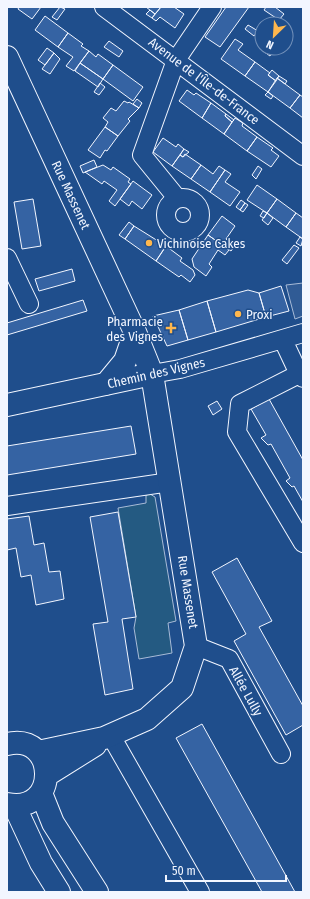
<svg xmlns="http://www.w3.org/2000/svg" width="310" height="899" font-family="'Fira Sans Condensed',sans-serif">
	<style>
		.green { fill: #245a82; stroke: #a8bbd7 }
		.parking { fill: #305b95; stroke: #a8bbd7 }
		.building { fill: #3563a3; stroke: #f2f6ff }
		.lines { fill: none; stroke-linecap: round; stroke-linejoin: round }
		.minor-casing { stroke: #f2f6ff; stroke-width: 20 }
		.major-casing { stroke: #f2f6ff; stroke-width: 24 }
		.minor { stroke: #1f4e8c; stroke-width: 18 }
		.major { stroke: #1f4e8c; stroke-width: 22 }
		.poi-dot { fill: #ffb74d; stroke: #1f4e8c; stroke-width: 1.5 }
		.labels { text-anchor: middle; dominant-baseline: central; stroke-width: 3; stroke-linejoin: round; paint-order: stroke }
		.street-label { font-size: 13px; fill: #f2f6ff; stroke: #1f4e8c }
		.poi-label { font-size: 13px; fill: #f2f6ff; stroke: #1f4e8c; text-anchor: start }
	</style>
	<rect width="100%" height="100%" fill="#1f4e8c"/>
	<path class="green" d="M150 494 155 497 176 621 168 623 172 653 139 659 134 628 136 617 118 508 146 503V495Z"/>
	<path class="parking" d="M303 283V316L295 319 286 285Z"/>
	<path class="building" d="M19 7H41L32 19 18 9Z
		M60 7 65 9 57 20 52 17Z
		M146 7H161L155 14Z
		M161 7H174L184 14 175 28 160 17 156 21 152 18Z
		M226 7H249L220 47 205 37Z
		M266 7H275L284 14 279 20 264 10Z
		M150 10 155 14 152 18 146 14Z
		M45 16 68 33 58 47 35 30Z
		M248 25 258 31 254 36 245 29Z
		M68 33 83 44 81 46 89 51 74 71 66 66 73 57 58 47Z
		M235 39 243 44 238 50 255 62 245 76 221 59Z
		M109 41 123 51 119 57 104 47Z
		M47 48 54 53 45 65 38 60Z
		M265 48H276L270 56 263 51Z
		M89 51 96 57 98 54 113 65 103 79 80 63Z
		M54 53 60 59 50 74 42 69Z
		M255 62 270 73 268 75 276 81 268 92 245 76Z
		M80 63 103 79 98 87 75 71Z
		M113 65 143 87 133 101 103 79Z
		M272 70 279 76 276 81 268 75Z
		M279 76 287 81 285 84 277 78Z
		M277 78 300 95 290 108 268 92Z
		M100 83 105 87 99 95 94 92Z
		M187 90 194 95 196 93 211 103 202 118 179 101Z
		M268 92 273 96 271 99 265 95Z
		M300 95 303 97V118L290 108Z
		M137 99 142 103 139 108 133 104Z
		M124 101 128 103 129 102 139 108 128 119 130 121 118 136 105 127 108 122 103 118 111 108 116 111Z
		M211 103 226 114 225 116 232 122 224 134 202 118Z
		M226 114 234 120 232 122 225 116Z
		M235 118 243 123 242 126 257 137 247 151 224 134Z
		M105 127 118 136 107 151 105 150 100 158 88 150Z
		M257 137 273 148 271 150 279 156 271 167 247 151Z
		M163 138 176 147 178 144 184 149 172 166 153 152Z
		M184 149 189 152 183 157 180 155Z
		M185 154 201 165 191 179 172 166 180 155 183 157Z
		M94 160 97 167 83 173 80 166Z
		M103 165 111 170 113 167 130 179 128 182 131 184 115 206 109 201 117 190 104 181 102 184 85 172Z
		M201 165 213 174 219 166 225 170 210 192 191 179Z
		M258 166 262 169 256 179 252 175Z
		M225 170 231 174 225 182 240 192 230 206 210 192Z
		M133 181 152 195 142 209 132 201 129 206 120 199Z
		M257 185 277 199 267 213 247 200Z
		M33 199 41 246 22 249 14 202Z
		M277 199 296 213 286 227 267 213Z
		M241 200 245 203 240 210 236 207Z
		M245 203 248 205 243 212 240 210Z
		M263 211 267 213 264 218 260 216Z
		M267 213 273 218 268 225 262 220Z
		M296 213 303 218V239L286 227Z
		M222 216 235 226 226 239 235 246 231 251 208 235Z
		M129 222 134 226 125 239 119 235Z
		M134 226 166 246 156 261 125 239Z
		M208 235 229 250 225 255 218 250 209 264 212 267 206 276 194 267 192 259Z
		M300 237 303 239 301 246 296 243Z
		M294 245 299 248 287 264 282 260Z
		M166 246 182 258 180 261 193 270 195 275 190 282 181 275 179 277 156 261Z
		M72 269 75 281 39 291 35 279Z
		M281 286 289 311 266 317 259 293Z
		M248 290 259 293 266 317 216 332 207 301Z
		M83 300 87 311 7 335V323Z
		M207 301 216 332 188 340 179 310Z
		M179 310 188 340 167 346 153 316Z
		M269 399 303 460V502L294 486 292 487 286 481 290 478 271 444 268 445 261 438 266 435 251 409Z
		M217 401 222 409 213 415 208 406Z
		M131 426 136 454 7 475V446Z
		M118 512 136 617 122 619 133 689 105 695 93 624 108 622 90 517Z
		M29 516 34 545 44 543 49 572 60 571 64 599 36 605 31 575 21 577 16 548 7 550V519Z
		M237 558 272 621 259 627 303 706V725L286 735 234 641 246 634 212 572Z
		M202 724 295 892H262L176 738Z"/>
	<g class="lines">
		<defs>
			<path id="minor" d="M104 7 303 156
				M166 215a17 17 0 1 1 34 0a17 17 0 1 1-34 0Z
				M177 198 142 155 176 60 212 7
				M7 258 29 304
				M283 340 299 374 303 378
				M152 374 180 369 303 333
				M299 374 240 404 237 432 303 543
				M7 506 170 482
				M196 646 229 659 281 754
				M111 736 200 892"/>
			<path id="major" d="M7 57 135 332 152 374 196 646 182 688 147 719 104 738 38 752
				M106 384 125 361 135 332
				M7 405 152 374
				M7 744C58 732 60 815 7 804
				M47 775 95 745
				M41 793 53 823 97 892
				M14 805 41 863 59 892"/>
		</defs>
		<use href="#minor" class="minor-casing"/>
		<use href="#major" class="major-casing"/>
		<use href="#minor" class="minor"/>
		<use href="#major" class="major"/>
	</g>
	<g class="poi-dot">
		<circle cx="149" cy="243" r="4"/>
		<circle cx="238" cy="314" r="4"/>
		<path d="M169 322h4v4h4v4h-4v4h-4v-4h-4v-4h4z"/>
	</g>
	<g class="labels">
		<g class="street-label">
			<text transform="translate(204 81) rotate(37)">Avenue de l'Île-de-France</text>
			<text transform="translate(71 195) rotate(65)">Rue Massenet</text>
			<text transform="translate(156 373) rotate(-13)">Chemin des Vignes</text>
			<text transform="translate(188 592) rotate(81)">Rue Massenet</text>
			<text transform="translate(246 691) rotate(61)">Allée Lully</text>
		</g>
		<g class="poi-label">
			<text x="157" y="243">Vichinoise Cakes</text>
			<text x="246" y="314">Proxi</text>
			<text x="163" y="321" text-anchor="end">Pharmacie<tspan x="163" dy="15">des Vignes</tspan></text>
		</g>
	</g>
	<rect width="310" height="899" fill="none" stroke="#f2f6ff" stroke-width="16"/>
	<g transform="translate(274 36) rotate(205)"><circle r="19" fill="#1f4e8c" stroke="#7391ba"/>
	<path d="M0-3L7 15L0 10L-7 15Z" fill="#ffb74d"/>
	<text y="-6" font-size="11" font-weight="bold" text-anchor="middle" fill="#f2f6ff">N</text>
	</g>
	<path d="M166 875v6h120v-6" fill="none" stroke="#f2f6ff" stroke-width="2"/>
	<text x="172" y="875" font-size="12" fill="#f2f6ff" stroke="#1f4e8c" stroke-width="3" paint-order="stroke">50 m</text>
</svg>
